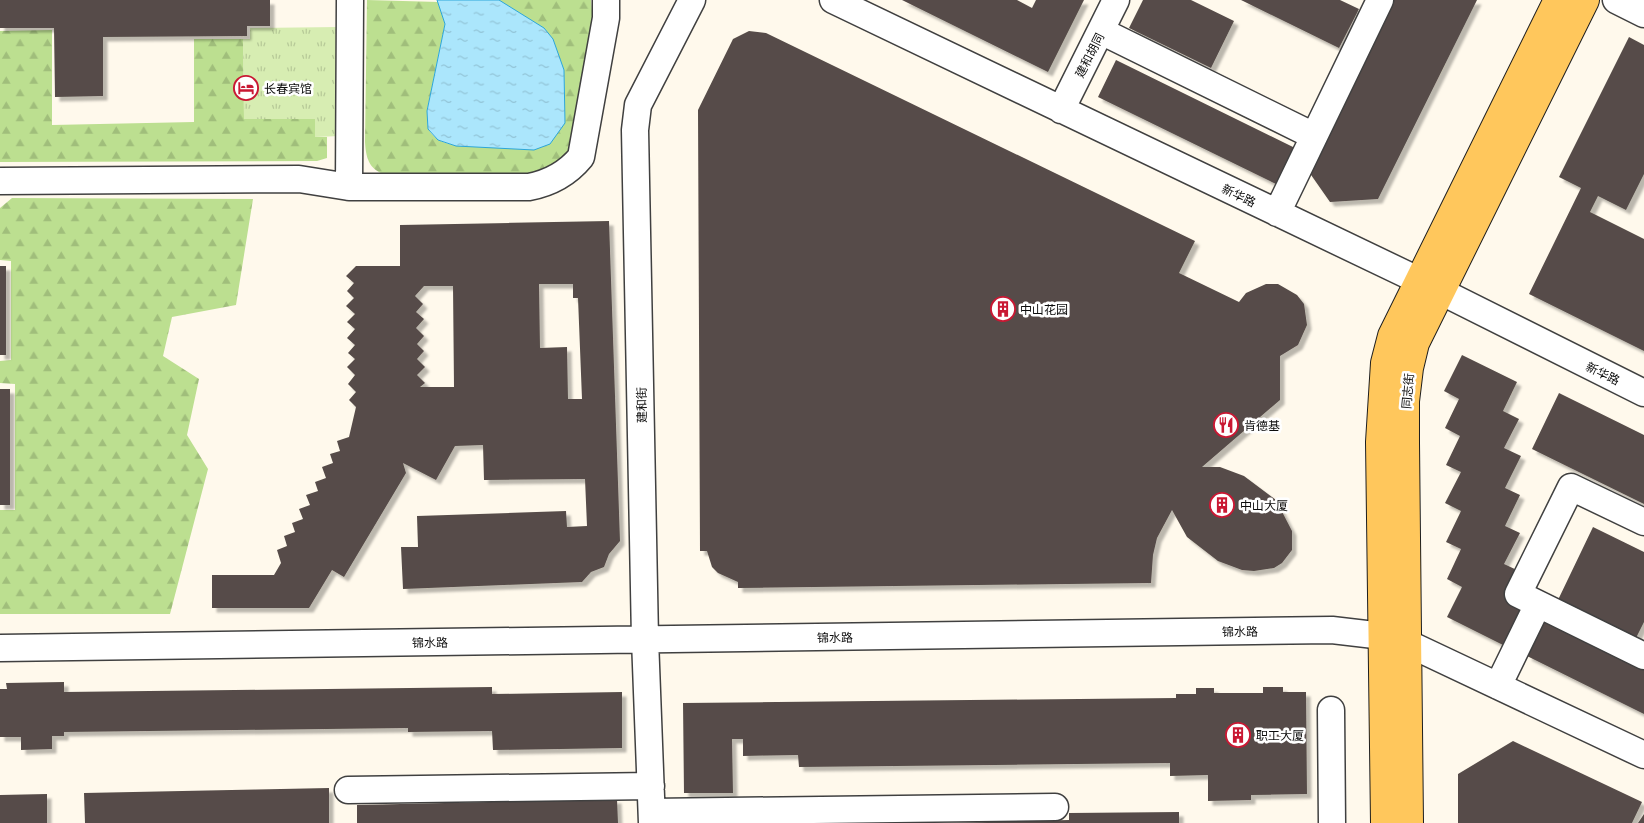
<svg xmlns="http://www.w3.org/2000/svg" width="1644" height="823" font-family="'Playfair Display','Noto Sans SC',serif">
	<style>
		.grass { fill: url(#grass-tufts) }
		.forest { fill: url(#forest-firs) }
		.water { fill: url(#water-ripples); stroke: #2ca6d9 }
		.building { fill: #564c48; fill-rule: evenodd; filter: url(#shadow) }
		.lines { fill: none; stroke-linecap: round; stroke-linejoin: round }
		.minor-casing { stroke: #404040; stroke-width: 29 }
		.major-casing { stroke: #1e1e1e; stroke-width: 30 }
		.minor { stroke: #fff; stroke-width: 26 }
		.major { stroke: #ffc75c; stroke-width: 28 }
		.labels { text-anchor: middle; dominant-baseline: central; stroke-width: 5; stroke-linejoin: round; paint-order: stroke }
		.street-label { font-size: 12px; fill: #0d0d0d; stroke: #fff }
		.poi-label { font-size: 12px; fill: #0d0d0d; stroke: #fff; text-anchor: start }
	</style>
	<defs>
		<pattern id="grass-tufts" width="24" height="20" patternUnits="userSpaceOnUse" patternTransform="scale(1.25)"><rect width="24" height="20" fill="#d7edb2"/><path d="M3 7l-1-3M5 7V3M7 7l1-3M15 17l-1-3M17 17v-4M19 17l1-3" fill="none" stroke="#b7ca98"/></pattern>
		<pattern id="forest-firs" width="22" height="20" patternUnits="userSpaceOnUse" patternTransform="scale(1.25)"><rect width="22" height="20" fill="#bcdf90"/><path d="M5 1l3.5 6h-7zM16 11l3.5 6h-7z" fill="#a0be7b"/></pattern>
		<pattern id="water-ripples" width="26" height="14" patternUnits="userSpaceOnUse" patternTransform="scale(1.25)"><rect width="26" height="14" fill="#abe6fc"/><path d="M2 4q2-2 4 0t4 0M15 11q2-2 4 0t4 0" fill="none" stroke="#92c4d7"/></pattern>
		<filter id="shadow"><feDropShadow dx="4.5" dy="4.5" stdDeviation="1" flood-color="#0004"/></filter>
	</defs>
	<rect width="100%" height="100%" fill="#fff9ec"/>
	<path class="grass" d="M339 27 340 136 315 137V119L244 120 243 39H250V28Z"/>
	<path class="forest" d="M367 0 439 2 445 24 427 111 428 129C431 133 435 138 439 140 468 157 534 131 565 123L564 70 499 0H591L593 21 568 150C559 163 544 171 528 174L389 176C370 171 366 160 365 142Z
		M52 30V125L194 122V39H243L244 119H315V137H327V158L317 161 0 162V31Z
		M12 198 253 199 236 305 172 317 163 356 199 379 187 435 208 469 170 614H0V510H15V384L0 383V361L11 360V261L0 260V208Z"/>
	<path class="water" d="M437 0H499L544 28 553 39 564 70 565 123 550 144 534 150 456 146 438 140 428 129 427 111 445 24Z"/>
	<path class="building" d="M0 0H270V26H247V36L103 37V96L55 97 54 28H0Z
		M902 0H1017L1032 8 1036 0H1084L1048 72Z
		M1143 0H1191L1234 21 1211 68 1129 28Z
		M1241 0H1340L1359 9 1339 48Z
		M1394 0H1477L1378 199 1330 202 1309 172Z
		M749 31 766 33 1195 241 1179 273 1239 302 1246 293 1266 284H1278L1297 295 1304 304 1307 325 1298 345 1280 356V400L1202 467H1220L1244 476 1276 500 1292 531V550L1282 563 1274 568 1254 571 1242 570 1218 561 1187 537 1172 510 1157 538 1153 555 1151 583 738 588V582L718 573 712 567 707 551H700L698 110 733 39Z
		M1629 37 1644 45V174L1626 210 1598 196 1590 212 1644 239V351L1529 294 1581 188 1559 177Z
		M1116 60 1295 148 1276 184 1098 97Z
		M609 221 620 541 609 554 604 567 591 572 582 582 403 589 401 547H418L417 516 566 511 567 527 587 526 585 479 484 480 483 445 455 446 436 480 403 463 406 473 344 577 332 570 309 608H212V575H274L281 563 277 550 287 546 284 536 295 532 292 523 303 519 299 509 310 505 306 495 318 491 315 482 326 478 322 467 333 463 330 454 340 451 337 441 349 437 356 407 349 400 356 392 348 384 355 375 347 367 355 359 348 353 355 345 347 338 355 329 347 322 355 314 346 306 354 298 347 291 354 283 346 276 356 266H400V225ZM539 284H573V298H578L582 399H568L567 347 540 348ZM424 286H453L454 387H420L425 383 417 375 425 367 417 359 424 351 417 344 424 336 416 328 424 319 416 312 423 304 415 296Z
		M0 266H6V355H0Z
		M1462 355 1517 382 1503 411 1519 419 1504 448 1521 456 1505 488 1520 495 1505 526 1520 533 1504 564 1519 571 1505 599 1522 607 1503 645 1447 617 1462 587 1447 579 1461 549 1446 542 1461 511 1445 503 1461 472 1446 465 1460 436 1445 428 1459 399 1444 391Z
		M0 389H10V505H0Z
		M1559 393 1644 435V504L1532 449Z
		M1593 527 1644 552V622L1635 640 1557 602Z
		M1546 618 1644 666V714L1527 656Z
		M64 682V692L492 687V694L622 692V748L493 750 492 731 408 732V728L64 732V736H52V749L21 750V737H0V689H7L6 683Z
		M1263 687H1283V692H1306L1307 794 1251 795V800L1208 801V775L1170 776V763L799 767 798 755 743 756V739H732L733 793H684L683 703 1176 698V694H1196V688H1214V693H1263Z
		M1513 741 1642 802 1632 823H1458V774Z
		M329 788V823H85L84 793Z
		M47 794V823H0V795Z
		M617 799 618 823H357V805Z
		M1179 812V823H946L1069 820V813Z
		M1644 814V823H1638Z"/>
	<g class="lines">
		<defs>
			<path id="minor" d="M833 0 1420 281 1644 393
				M1616 0 1644 14
				M1101 31 1314 136
				M1061 110 1116 0
				M0 181 299 179 349 187H529C550 183 567 174 581 157L606 18V0
				M349 187 350 0
				M1277 213 1380 0
				M1644 522 1571 487 1518 594 1644 656
				M0 648 1332 630 1383 636 1407 643 1644 755
				M1498 686 1538 604
				M1331 710 1332 823
				M348 790 651 786
				M652 812 1055 807
				M652 823 645 639 635 130 638 105 692 0"/>
			<path id="major" d="M1385 823 1380 442 1385 363 1392 336 1558 0
				M1409 823 1405 443V401L1409 368 1415 343 1585 0"/>
		</defs>
		<use href="#minor" class="minor-casing"/>
		<use href="#major" class="major-casing"/>
		<use href="#minor" class="minor"/>
		<use href="#major" class="major"/>
	</g>
	<defs>
		<symbol id="hotel-ring" viewBox="-11 -11 22 22"><circle r="9.5" fill="#fff" stroke="#c91833" stroke-width="1.5"/><path d="M-6-4.5h1.5V1H6V5H4.5V3h-9V5H-6ZM-4 0a1.8 1.8 0 1 1 3.6 0ZM.5 0V-2.5h3Q6-2.5 6 0Z" fill="#c91833"/></symbol>
		<symbol id="building-ring" viewBox="-11 -11 22 22"><circle r="9.5" fill="#fff" stroke="#c91833" stroke-width="1.5"/><path d="M-4-6H4V6H1V3H-1V6H-4ZM-2.5-4.3h1.7v1.8h-1.7ZM.8-4.3h1.7v1.8H.8ZM-2.5-1h1.7V.8h-1.7ZM.8-1h1.7V.8H.8Z" fill="#c91833"/></symbol>
		<symbol id="restaurant-ring" viewBox="-11 -11 22 22"><circle r="9.5" fill="#fff" stroke="#c91833" stroke-width="1.5"/><path d="M-5-6h1v4h1v-4h1v4h1v-4h1v5L-1.5 .5V6h-2V.5L-5-1ZM5-6V6H3V1.5H1.5Q1.5-4 5-6Z" fill="#c91833"/></symbol>
	</defs>
	<g fill-rule="evenodd">
		<use href="#hotel-ring" x="232" y="74" width="28" height="28"/>
		<use href="#building-ring" x="989" y="295" width="28" height="28"/>
		<use href="#restaurant-ring" x="1212" y="411" width="28" height="28"/>
		<use href="#building-ring" x="1208" y="491" width="28" height="28"/>
		<use href="#building-ring" x="1224" y="721" width="28" height="28"/>
	</g>
	<g class="labels">
		<g class="street-label">
			<text transform="translate(1089 55) rotate(-63)">建和胡同</text>
			<text transform="translate(1239 195) rotate(26)">新华路</text>
			<text transform="translate(1603 373) rotate(26)">新华路</text>
			<text transform="translate(1407 391) rotate(-85)">同志街</text>
			<text transform="translate(641 405) rotate(-91)">建和街</text>
			<text transform="translate(1240 631) rotate(-1)">锦水路</text>
			<text transform="translate(835 637) rotate(-1)">锦水路</text>
			<text transform="translate(430 642) rotate(-1)">锦水路</text>
		</g>
		<g class="poi-label">
			<text x="264" y="88">长春宾馆</text>
			<text x="1020" y="309">中山花园</text>
			<text x="1244" y="425">肯德基</text>
			<text x="1240" y="505">中山大厦</text>
			<text x="1256" y="735">职工大厦</text>
		</g>
	</g>
</svg>
